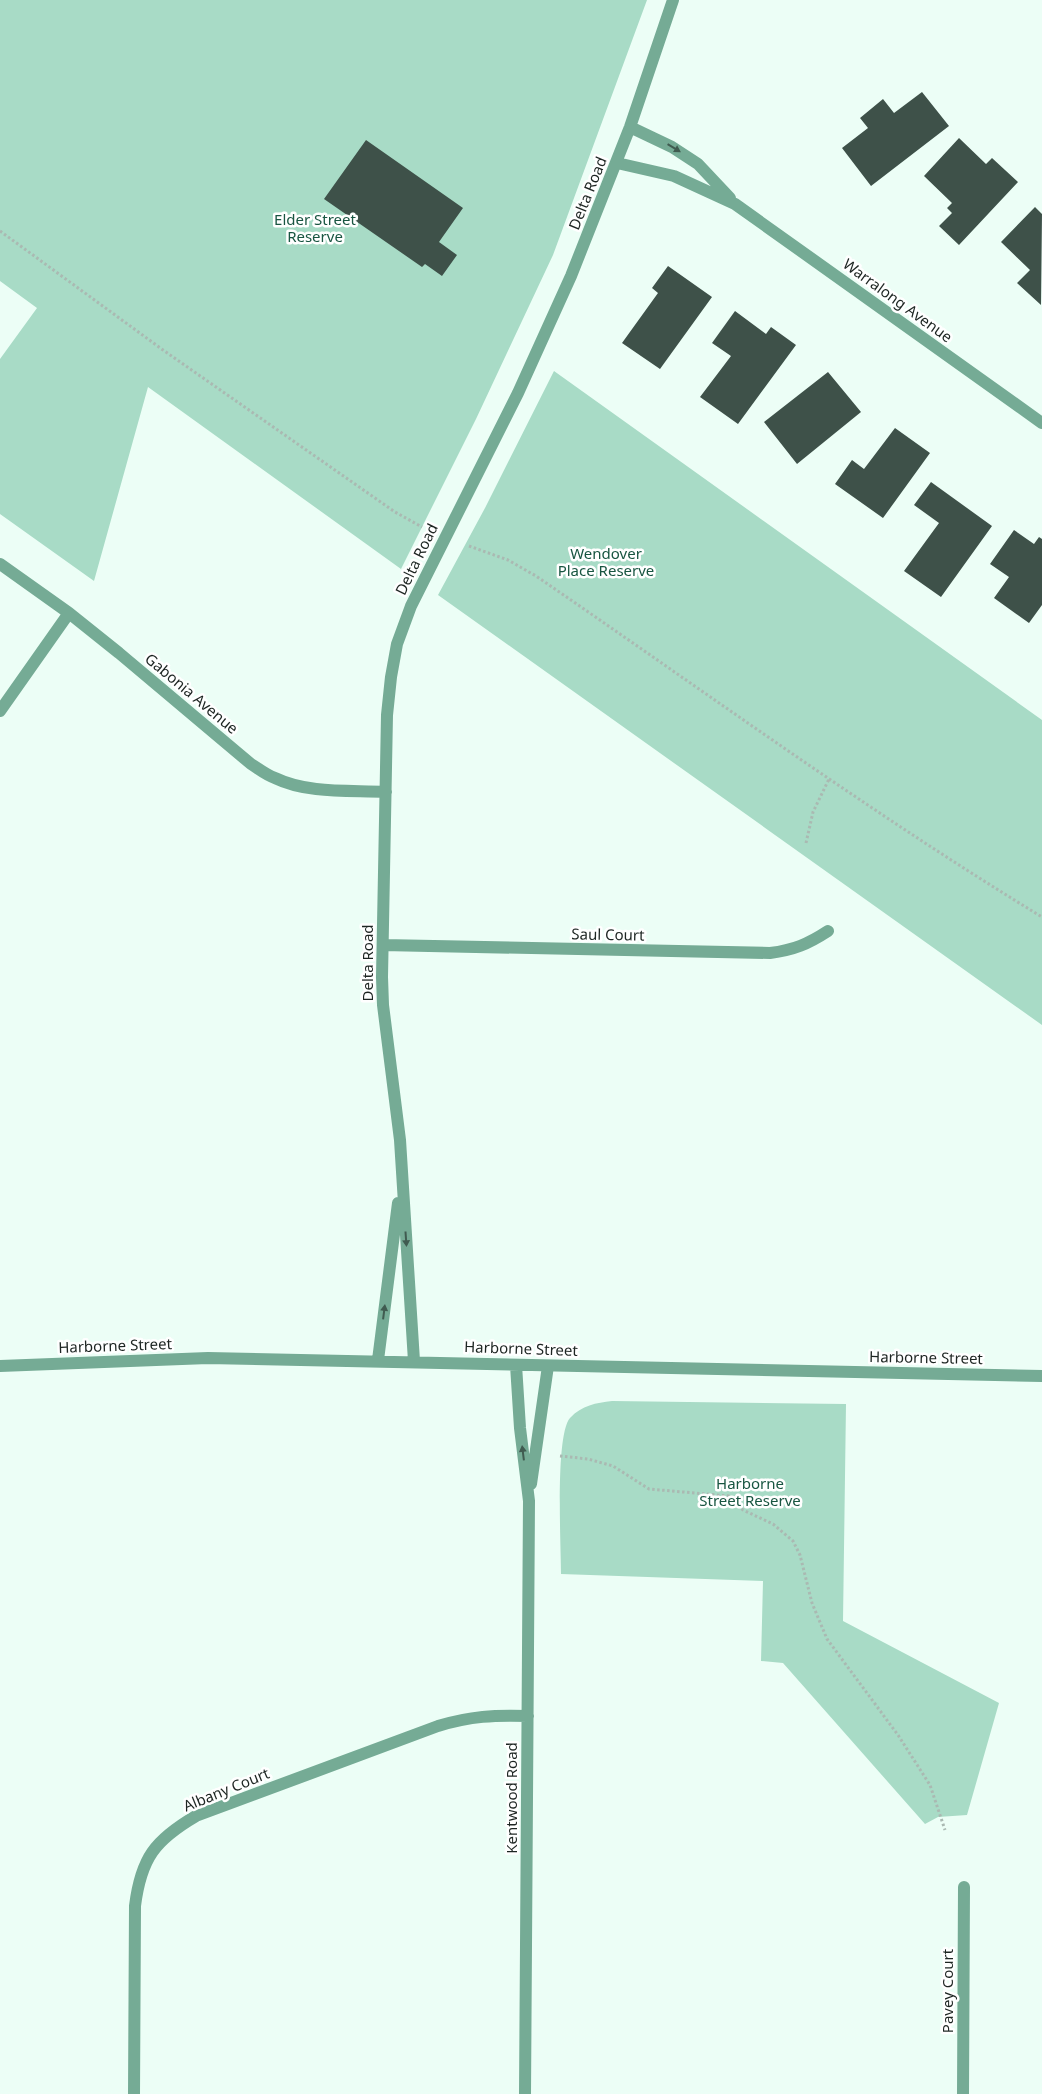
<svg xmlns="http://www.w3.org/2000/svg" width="1042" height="2094" font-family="'Noto Sans',sans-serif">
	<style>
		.green { fill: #a8dbc6 }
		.building { fill: #3e5149 }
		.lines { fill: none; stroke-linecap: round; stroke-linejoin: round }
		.path { stroke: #aab9b2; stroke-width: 3; stroke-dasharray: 2.5 2.5; stroke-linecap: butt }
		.minor { stroke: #75ab95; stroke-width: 12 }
		.oneway { fill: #405b50 }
		.labels { text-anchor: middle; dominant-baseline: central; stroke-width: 5; stroke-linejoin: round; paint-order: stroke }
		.street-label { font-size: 15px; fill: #1d2522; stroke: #fff }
		.park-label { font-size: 15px; fill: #185541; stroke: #fff }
	</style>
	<rect width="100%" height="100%" fill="#ecfef6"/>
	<path class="green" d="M0 0H647L553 255 476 419 401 569 148 387 94 581 0 514V359L37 308 0 281Z
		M554 371 1042 720V1025L438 595 485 508Z
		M612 1401 846 1404 843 1621 999 1703 967 1815 938 1817 925 1824 783 1663 761 1661 763 1581 561 1574C561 1546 555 1435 570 1418 582 1405 596 1403 612 1401Z"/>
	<path class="building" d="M922 92 949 126 871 186 842 148 868 128 860 118 883 99 894 113Z
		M959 138 986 164 992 158 1018 182 959 245 939 226 952 213 947 208 952 203 924 176Z
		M366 140 463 208 439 242 457 255 442 276 425 264 422 267 324 199Z
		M1035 207 1042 214 1041 305 1017 283 1030 270 1001 242Z
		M668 266 712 297 660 369 622 343 658 293 652 288Z
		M735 311 766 334 771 327 796 345 738 424 700 397 731 356 712 343Z
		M828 372 861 412 797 464 764 422Z
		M895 428 930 453 883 518 835 484 852 460 864 469Z
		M931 482 992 526 941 597 904 571 939 523 914 505Z
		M1014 530 1034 544 1039 537 1042 539V605L1029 623 994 598 1009 577 990 564Z"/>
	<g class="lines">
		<path class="path" d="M0 231 163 350 395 512 422 527
			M469 546 508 560 536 576C704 691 868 811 1042 917
			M806 843 813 812 829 779
			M560 1456 588 1459 613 1466 649 1489 729 1496 743 1510 773 1524 793 1541 800 1555 812 1603 827 1639 898 1735 930 1785 945 1830"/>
		<path class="minor" d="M630 127 672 147 698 164 730 198
			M617 163 674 176 735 204 1042 423
			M0 564 69 613 119 653 251 764C259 769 266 775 275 778 308 794 350 790 386 792
			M0 711 69 613
			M383 945 770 953C794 950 808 944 828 931
			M378 1360 398 1203
			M414 1361 400 1140 383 1005 382 977 387 715 391 677 397 644 411 606 518 393 571 276 630 127 673 0
			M516 1365 520 1428 529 1501 525 2094
			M0 1366 208 1358 1042 1376
			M531 1484 548 1366
			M134 2094 135 1906C141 1858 155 1840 196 1816L438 1726C471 1716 494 1715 528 1716
			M963 2094 964 1887"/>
	</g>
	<defs><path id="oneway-solid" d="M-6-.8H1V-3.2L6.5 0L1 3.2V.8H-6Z" transform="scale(1.25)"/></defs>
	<g class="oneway">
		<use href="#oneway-solid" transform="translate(674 148) rotate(31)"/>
		<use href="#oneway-solid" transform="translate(406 1239) rotate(86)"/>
		<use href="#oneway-solid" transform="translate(384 1312) rotate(-83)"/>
		<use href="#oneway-solid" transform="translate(523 1453) rotate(-97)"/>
	</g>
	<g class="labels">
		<g class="street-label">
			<text transform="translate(587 193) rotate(-68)">Delta Road</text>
			<text transform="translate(898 300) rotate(36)">Warralong Avenue</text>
			<text transform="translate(416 559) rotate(-64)">Delta Road</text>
			<text transform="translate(192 693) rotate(40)">Gabonia Avenue</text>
			<text transform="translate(608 934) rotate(1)">Saul Court</text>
			<text transform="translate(367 963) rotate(-90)">Delta Road</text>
			<text transform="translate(115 1345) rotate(-2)">Harborne Street</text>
			<text transform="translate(521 1348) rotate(2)">Harborne Street</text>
			<text transform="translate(926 1357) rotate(1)">Harborne Street</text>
			<text transform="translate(226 1789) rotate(-22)">Albany Court</text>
			<text transform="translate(511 1798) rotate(-90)">Kentwood Road</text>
			<text transform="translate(947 1991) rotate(-90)">Pavey Court</text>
		</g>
		<g class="park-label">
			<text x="315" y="219">Elder Street<tspan x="315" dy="17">Reserve</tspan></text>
			<text x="606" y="553">Wendover<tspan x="606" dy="17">Place Reserve</tspan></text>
			<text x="750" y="1483">Harborne<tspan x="750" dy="17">Street Reserve</tspan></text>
		</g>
	</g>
</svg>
